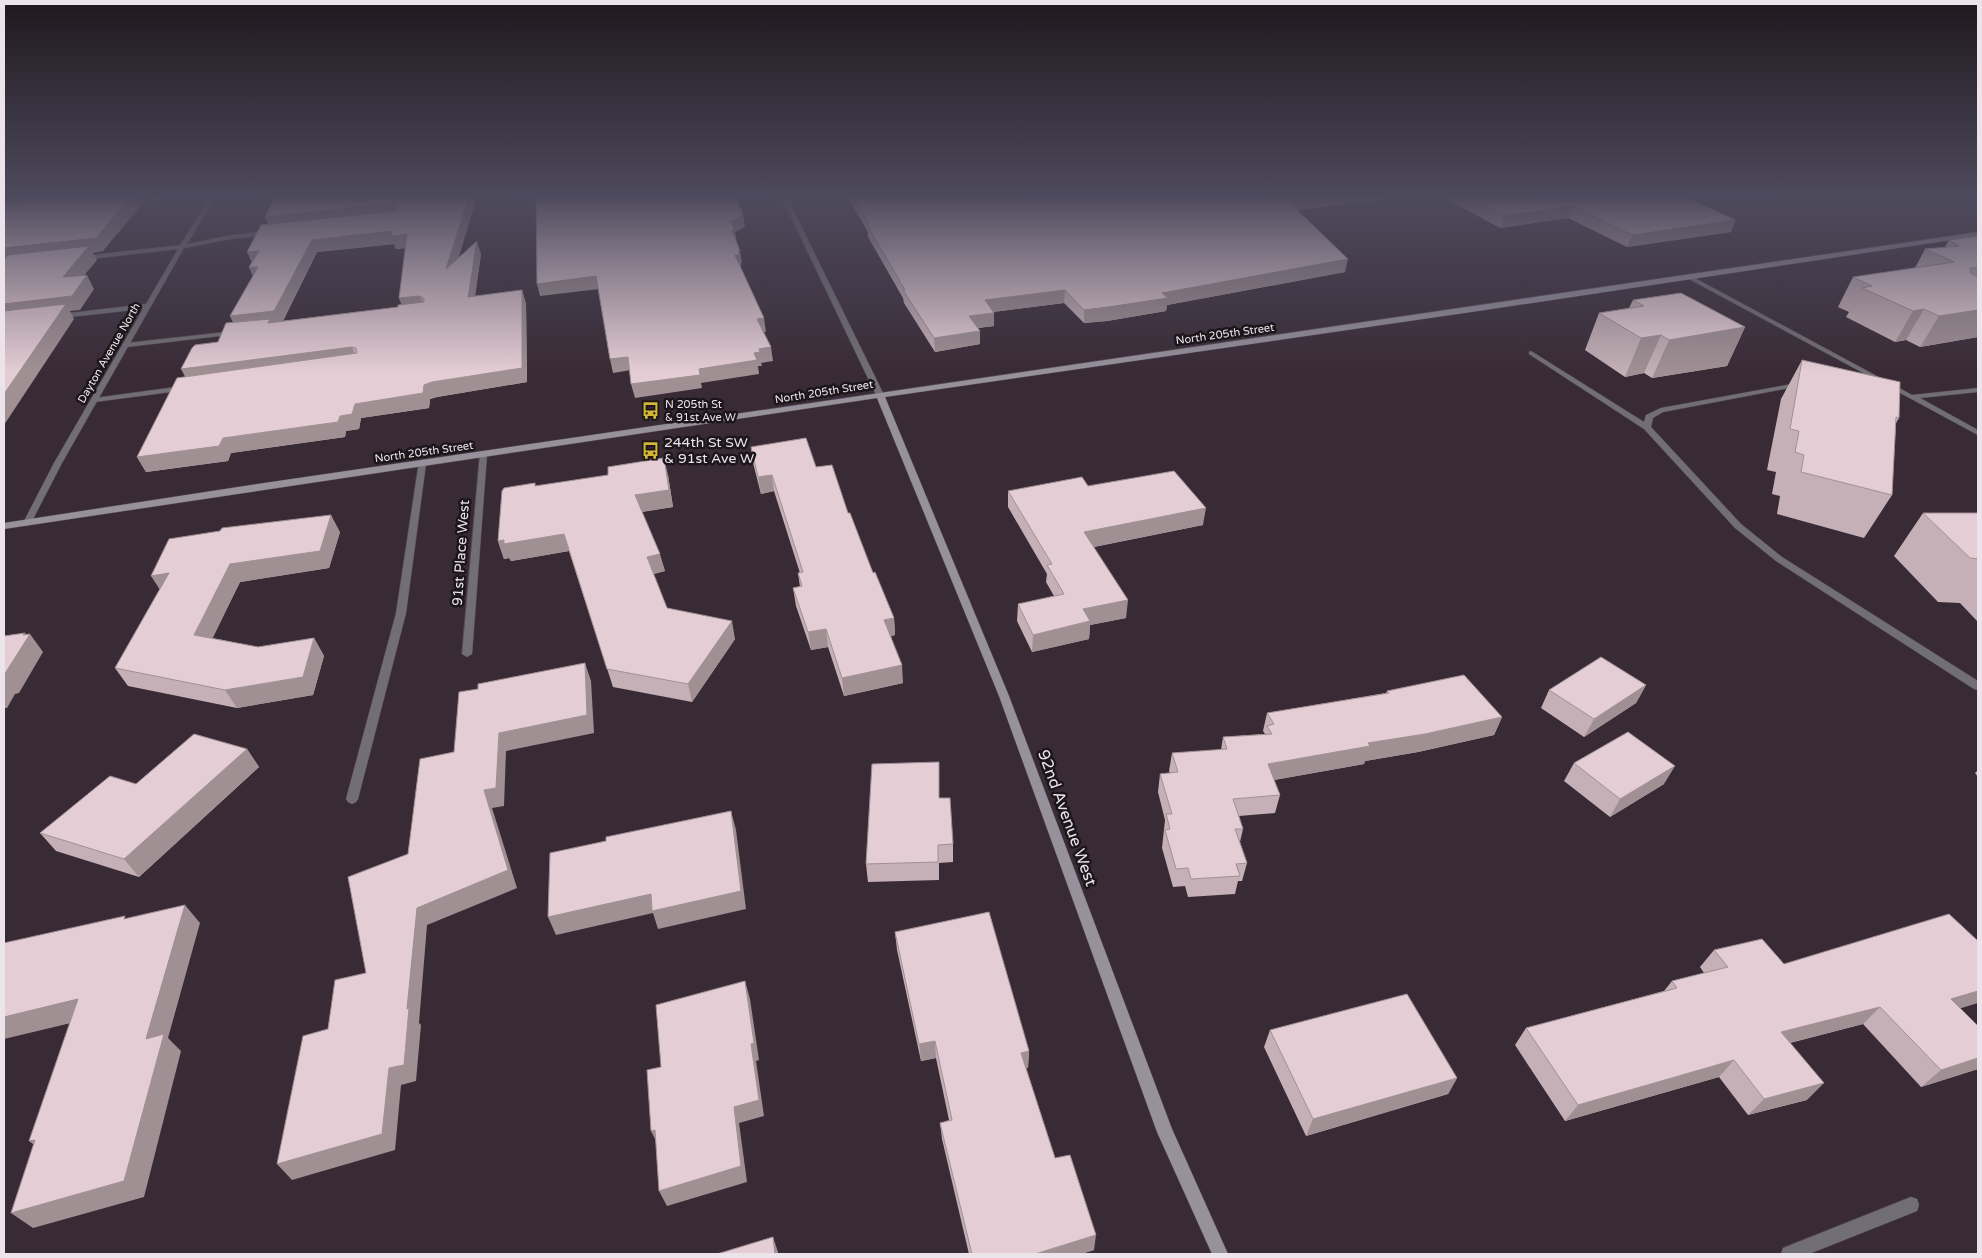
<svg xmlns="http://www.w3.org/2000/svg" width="1982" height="1258" font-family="'Varela Round',sans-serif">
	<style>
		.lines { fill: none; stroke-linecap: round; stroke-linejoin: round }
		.lane-casing { stroke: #564953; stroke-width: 1 }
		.street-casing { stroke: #564953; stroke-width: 1 }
		.secondary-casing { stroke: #564953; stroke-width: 1 }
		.lane { fill: #726e75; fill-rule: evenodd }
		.street { fill: #726e75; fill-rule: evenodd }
		.secondary { fill: #97919c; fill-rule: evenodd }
		.wall { fill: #c4b0b6; fill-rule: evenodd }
		.shaded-wall { fill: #a09094 }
		.building { fill: #e4cdd4; stroke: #a09094 }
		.labels { text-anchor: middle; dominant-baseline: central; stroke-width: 5; stroke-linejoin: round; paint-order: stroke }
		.far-street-label { font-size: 11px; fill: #ede4eb; stroke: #1c161b }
		.far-poi-label { font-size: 11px; fill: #ede4eb; stroke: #1c161b; text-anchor: start }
		.poi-label { font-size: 14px; fill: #ede4eb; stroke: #1c161b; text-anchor: start }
		.street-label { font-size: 14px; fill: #ede4eb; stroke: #1c161b }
		.near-street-label { font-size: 16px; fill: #ede4eb; stroke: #1c161b }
	</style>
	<rect width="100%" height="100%" fill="#392b36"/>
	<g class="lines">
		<defs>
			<path id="lane" d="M1689 277H1693L1912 395 1978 388V392L1920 398 1978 430V435L1689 279Z
				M235 331 238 333 237 334 127 347 124 345 127 343Z
				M1531 351 1644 422 1646 415 1661 408 1803 382 1804 384 1800 386 1663 412 1653 418 1651 427 1741 524 1782 557 1978 681V690L1974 689 1776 561 1735 528 1644 429 1529 354V352Z
				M183 386H186V390L95 402 91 400 95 398Z
				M419 462H422L426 464 406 613 358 799 356 802 352 804 348 802 346 799 396 613Z"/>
			<path id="street" d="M167 196H187L130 204 127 202Z
				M211 196H217L187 244 231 235 268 231 271 233 268 235 231 239 184 248 62 463 31 523 27 526 24 525 23 523 54 463 143 309 61 318 58 316 61 314 146 304 178 249 82 260 79 258 82 256 180 245Z
				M781 196H805L788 199 884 395 883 397H877L876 395Z
				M480 453H483L487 455 472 654 467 657 462 654Z
				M1911 1197 1917 1199 1919 1205 1917 1211 1809 1254H1781L1783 1248Z"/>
			<path id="secondary" d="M1978 232V236L1485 310 885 397 1009 696 1172 1129 1228 1254H1212L1157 1132 999 696 877 398 4 529V523L251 485Z"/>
		</defs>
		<use href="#lane" class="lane-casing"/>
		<use href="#street" class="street-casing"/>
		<use href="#secondary" class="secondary-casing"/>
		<use href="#lane" class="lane"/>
		<use href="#street" class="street"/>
		<use href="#secondary" class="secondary"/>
	</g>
	<path class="wall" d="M275 196H477L458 259 481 254 475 296 522 290 526 304 527 382 437 397 430 399 429 408 361 418 359 429 346 431 345 437 231 453 228 461 146 472 137 457 185 377 218 342 233 323 253 276 249 267 252 263 268 224ZM394 244 396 249 406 248 399 298 402 304 398 307 283 321 317 252Z
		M847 196H1411L1297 210 1345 272 1167 305 1166 311 1107 321 1084 323 1064 303 993 312 994 326 978 328 980 331V344L935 352 904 303 903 298 868 237V232Z
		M1441 196H1682L1731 232 1627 247 1568 218 1500 228Z
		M1978 236V337L1920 347 1906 340 1895 342 1846 317 1849 312 1838 307 1853 277 1915 268 1925 249 1945 247 1949 240Z
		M1633 300 1745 327 1727 366 1652 378 1644 373 1625 377 1585 350 1599 313 1629 308Z
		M1802 360 1899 418 1896 423 1892 495 1864 538 1777 514 1780 496 1772 494 1776 472 1767 470 1781 399Z
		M751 447 816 467 848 513 873 573 894 618 895 635 891 636 903 683 844 696 828 647 811 650 796 606 793 588 800 587 798 573H800L774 491 761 494 753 463Z
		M668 475 673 507 642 512 665 571 653 574 667 608 735 639 692 702 613 687 569 551 511 561 509 558 504 559 498 541 536 486Z
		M1088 486 1203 525 1094 547 1126 618 1090 625 1089 639 1032 652 1017 621 1018 604 1054 596 1046 582 1047 574 1008 507V491Z
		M1923 513H1978V622L1960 603 1938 602 1894 556Z
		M340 532 329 568 240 582 212 638 258 647 314 638 324 656 313 695 237 708 128 686 115 668 160 589Z
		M1646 685 1636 703 1584 737 1541 708 1549 690Z
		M1387 691 1502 717 1494 735 1418 752 1365 761 1364 764 1274 780 1280 795 1275 813 1239 816 1243 829 1240 842 1247 863 1242 881H1238L1235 894 1188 897 1185 886 1173 887 1162 848 1165 820 1158 792 1160 774 1170 773 1169 771 1172 753 1221 750 1223 737 1265 734 1263 731 1267 713 1386 693Z
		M247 749 259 767 139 877 56 851 40 833Z
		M939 762V798L953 844V862L939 863V880L868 882 866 864Z
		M1574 763 1664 784 1610 817 1564 781Z
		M1978 770V777L1975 773Z
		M895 932 1029 1051 1028 1068H1026L1055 1158 1094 1250 1081 1254H969L942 1139 940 1123 949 1120 936 1058 921 1061 897 950Z
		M1714 950 1784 964 1960 1008 1978 1026V1069L1921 1087 1863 1024 1790 1043 1807 1100 1748 1115 1719 1077 1565 1121 1515 1045 1526 1028 1664 991 1672 981 1704 973 1700 967Z
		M1270 1030 1457 1078 1448 1094 1306 1136 1264 1047Z"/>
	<path class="shaded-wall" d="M13 196H144L140 197 143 203 103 251 93 253 97 260 71 291 4 262V199L7 197Z
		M469 196H477L451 283 446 269Z
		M1316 196H1411L1285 211 1287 200Z
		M394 203 399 215 270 229 265 217Z
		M1572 206 1568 218 1500 228 1504 216Z
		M743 215 745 227 735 232 737 242H734L731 222Z
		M1736 220 1731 232 1627 247 1632 235Z
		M392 231 407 234 412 247 396 249 394 244 317 252 281 325 236 329 230 316 312 240Z
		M477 241 481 254 473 311 468 297Z
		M259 251 253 265 247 252Z
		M738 251H740L742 263H741V267L737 268 735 255Z
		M1348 259 1345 272 1167 305 1166 311 1107 321 1084 323V310L1162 293Z
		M249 267H258L255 280Z
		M87 275 94 289 80 310 70 311 74 319 4 425V304Z
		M596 276 599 289 540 296 537 284Z
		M522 290 526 304 527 382 437 397 430 399 429 408 361 418 359 429 346 431 345 437 231 453 228 461 146 472 137 457 223 438 340 416 355 404 424 385Z
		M1065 290 1064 303 985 313V300Z
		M420 296 425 309 404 311 399 298Z
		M1924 309 1906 340 1895 342 1913 311Z
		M1978 310V337L1920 347 1939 316Z
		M994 313V326L969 329V316Z
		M764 318 766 332H759L757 319Z
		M1745 327 1727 366 1652 378 1669 340Z
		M980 331V344L935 352 934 338Z
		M1661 335 1644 373 1625 377 1641 338Z
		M352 347 358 361 189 384 181 369Z
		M771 347 773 361 761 363 762 366H758L759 374 701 383 702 388 635 398 631 384 699 369 754 353 759 349Z
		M628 357 631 370 613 373 610 359Z
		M664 458 668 475 673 507 640 512 635 495Z
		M772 475 774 491 761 494 758 477Z
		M1206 508 1203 525 1083 549 1084 532Z
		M331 515 340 532 329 568 240 582 206 652 194 635 230 564Z
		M564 534 569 551 511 561 509 558 504 559 498 541Z
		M660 554 665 571 651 575 647 557Z
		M169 573 162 593 151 576Z
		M1128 600 1126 618 1090 625 1089 639 1032 652 1033 635 1083 609Z
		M894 618 895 635 886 638 884 620Z
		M732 621 735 639 692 702 688 684Z
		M826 629 828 647 811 650 808 632Z
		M25 633 28 637 30 634 43 652 19 693 15 694 7 708H4V675Z
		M314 638 324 656 313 695 237 708 225 690Z
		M585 663 591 681 594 733 506 751 504 806 492 808 517 888 427 925 419 1023 421 1025 416 1081 401 1085 395 1150 292 1180 277 1164 389 1068 407 1009 417 908 484 790 499 733Z
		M902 665 903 683 844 696 842 678Z
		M1646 685 1636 703 1584 737 1594 719Z
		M1502 717 1494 735 1418 752 1365 761 1364 764 1263 782 1268 764 1368 743Z
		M247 749 259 767 139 877 124 859Z
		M1675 766 1664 784 1610 817 1620 799Z
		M731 811 736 830 746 909 658 929 653 913 556 935 548 917Z
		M185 905 200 923 168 1038 181 1051 144 1197 33 1228 11 1213 146 1039Z
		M745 981 750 999 759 1060 756 1061 764 1116 739 1123 747 1182 667 1206 659 1191 734 1107 751 1044Z
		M1978 991V1003L1932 1017 1951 999Z
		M78 999 96 1017 4 1039V1017Z
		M1880 1007 1863 1024 1765 1049 1781 1032Z
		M935 1041 936 1058 921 1061 919 1044Z
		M1029 1051 1028 1068 1020 1069 1021 1053Z
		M1978 1058V1069L1921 1087 1941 1070Z
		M1734 1060 1719 1077 1565 1121 1578 1105Z
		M1457 1078 1448 1094 1306 1136 1313 1119Z
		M1824 1083 1807 1100 1748 1115 1764 1099Z
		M655 1130 659 1147 651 1131Z
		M35 1140 50 1157 29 1141Z
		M1096 1235 1094 1250 1081 1254H1035Z
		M773 1237 778 1252V1254H775Z"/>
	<path class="building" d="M83 196H132L96 238 4 248V202L7 204Z
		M275 196H469L446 269 477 241 468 297 522 290V368L432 382 424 385 423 393 355 404 352 414 340 416 338 422 223 438 219 446 137 457 177 378 357 353 356 348 352 347 181 369 192 348 195 345 218 342 226 323 270 319 268 323 398 307V305L424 302V299L420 296 399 298 407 234 391 236 392 231 312 240 274 311 230 316 258 267H249L259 251 247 252 261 225 395 211 399 207 394 203 265 217Z
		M536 196H736L743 215 731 222 735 230H732L740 251H738L740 255H735L764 318 757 319 771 347 759 349 760 352 754 353 757 360 699 369 700 375 631 384 628 357 610 359 596 276 537 284Z
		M852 196H1316L1287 200 1348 259 1162 293 1168 298 1108 307 1084 310 1065 290 985 300 994 313 969 316 980 331 934 338 903 290H905L867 225 869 224Z
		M1466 196H1682L1736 220 1632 235 1572 206 1504 216Z
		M1978 236V269L1977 268H1970L1971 273 1978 277V310L1939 316 1924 309 1913 311 1862 288 1872 286 1853 277 1954 262 1925 249 1959 246 1949 240Z
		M89 246 63 277 87 275 72 296 4 304V260L8 255Z
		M1681 293 1745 327 1669 340 1661 335 1641 338 1599 313 1644 306 1633 300Z
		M66 304 4 394V311Z
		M1802 360 1900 382 1899 418 1896 417 1892 495 1801 472 1804 455 1795 452 1799 431 1790 429Z
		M806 438 816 467 832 465 848 513H850L873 573 875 572 894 618 884 620 902 665 842 678 826 629 808 632 793 588 802 586 798 573 803 572 772 475 758 477 751 447Z
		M664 458 669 490 635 495 660 554 647 557 667 608 732 621 688 684 607 669 564 534 504 544V540L498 541 502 491 504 488 535 483V486L608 475V467Z
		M1174 471 1206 508 1084 532 1128 600 1083 609 1090 621 1033 635 1018 604 1064 594 1047 565 1052 564 1008 491 1082 477 1088 486Z
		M1923 513H1978V559L1970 558Z
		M331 515 320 551 230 564 194 635 258 647 314 638 303 677 225 690 115 668 169 573 151 576 169 539 220 531 222 528Z
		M25 633 23 635 30 634 4 675V636Z
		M1601 657 1646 685 1594 719 1549 690Z
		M585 663 587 715 499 733 496 788 484 790 508 870 417 908 407 1009 409 1008 404 1065 389 1068 382 1134 277 1164 303 1036 328 1029 335 980 366 973 348 877 408 854 420 759 454 752 459 692 478 689V684Z
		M1464 675 1502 717 1425 734 1368 743 1370 746 1268 764 1280 795 1233 799 1243 829H1235L1247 863 1236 864 1240 876 1191 879 1188 868 1176 869 1165 830 1170 829 1166 814H1172L1160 774 1178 772 1172 753 1227 749 1223 737 1272 734 1267 726 1274 724 1267 713 1389 693 1387 691Z
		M1628 732 1675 766 1620 799 1574 763Z
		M194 734 247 749 124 859 40 833 110 776 136 784Z
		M939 762V798H950L953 844 938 845V862L866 864 872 764Z
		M731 811 741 891 652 911 651 894 548 917 550 853 606 841V837Z
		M185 905 146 1039 164 1034 124 1181 11 1213 35 1140 29 1141 78 999 4 1017V943L125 916 124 919Z
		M989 912 1029 1051 1021 1053 1055 1158 1070 1155 1096 1235 1035 1254H972L940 1123 952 1120 935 1041 919 1044 895 932Z
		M1949 914 1978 941V991L1951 999 1978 1026V1058L1941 1070 1880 1007 1781 1032 1824 1083 1764 1099 1734 1060 1578 1105 1526 1028 1677 988 1672 981 1728 967 1714 950 1762 939 1784 964Z
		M745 981 754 1043 751 1044 759 1100 734 1107 741 1166 659 1191 655 1130 651 1131 647 1070 661 1067 656 1005Z
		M1407 994 1457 1078 1313 1119 1270 1030Z
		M773 1237 775 1254H717Z"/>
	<linearGradient id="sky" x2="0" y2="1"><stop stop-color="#1f181e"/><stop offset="0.53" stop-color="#4e4a5d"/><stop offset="1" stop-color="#4e4a5d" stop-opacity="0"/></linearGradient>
	<rect width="1982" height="372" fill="url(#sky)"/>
	<defs>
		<symbol id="bus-bare" viewBox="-9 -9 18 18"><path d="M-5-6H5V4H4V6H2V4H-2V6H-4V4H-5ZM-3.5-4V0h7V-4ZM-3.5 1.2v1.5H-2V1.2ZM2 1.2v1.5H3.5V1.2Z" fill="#d3b635" stroke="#1c161b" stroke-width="2.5" paint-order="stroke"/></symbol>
	</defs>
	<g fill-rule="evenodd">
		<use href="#bus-bare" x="638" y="398" width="25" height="25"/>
		<use href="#bus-bare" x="638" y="438" width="25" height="25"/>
	</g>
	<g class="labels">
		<g class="far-street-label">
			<text transform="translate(1225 334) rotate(-8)">North 205th Street</text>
			<text transform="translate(109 353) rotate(-60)">Dayton Avenue North</text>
			<text transform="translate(824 392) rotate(-9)">North 205th Street</text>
			<text transform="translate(424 452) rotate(-8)">North 205th Street</text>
		</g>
		<g class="far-poi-label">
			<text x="665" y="404">N 205th St<tspan x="665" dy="13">&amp; 91st Ave W</tspan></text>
		</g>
		<g class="poi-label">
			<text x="664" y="442">244th St SW<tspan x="664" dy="16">&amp; 91st Ave W</tspan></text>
		</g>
		<g class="street-label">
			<text transform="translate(461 553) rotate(-86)">91st Place West</text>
		</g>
		<g class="near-street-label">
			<text transform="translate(1067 818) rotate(70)">92nd Avenue West</text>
		</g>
	</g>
	<rect width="1982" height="1258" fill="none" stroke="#ede4eb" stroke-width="10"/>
</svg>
